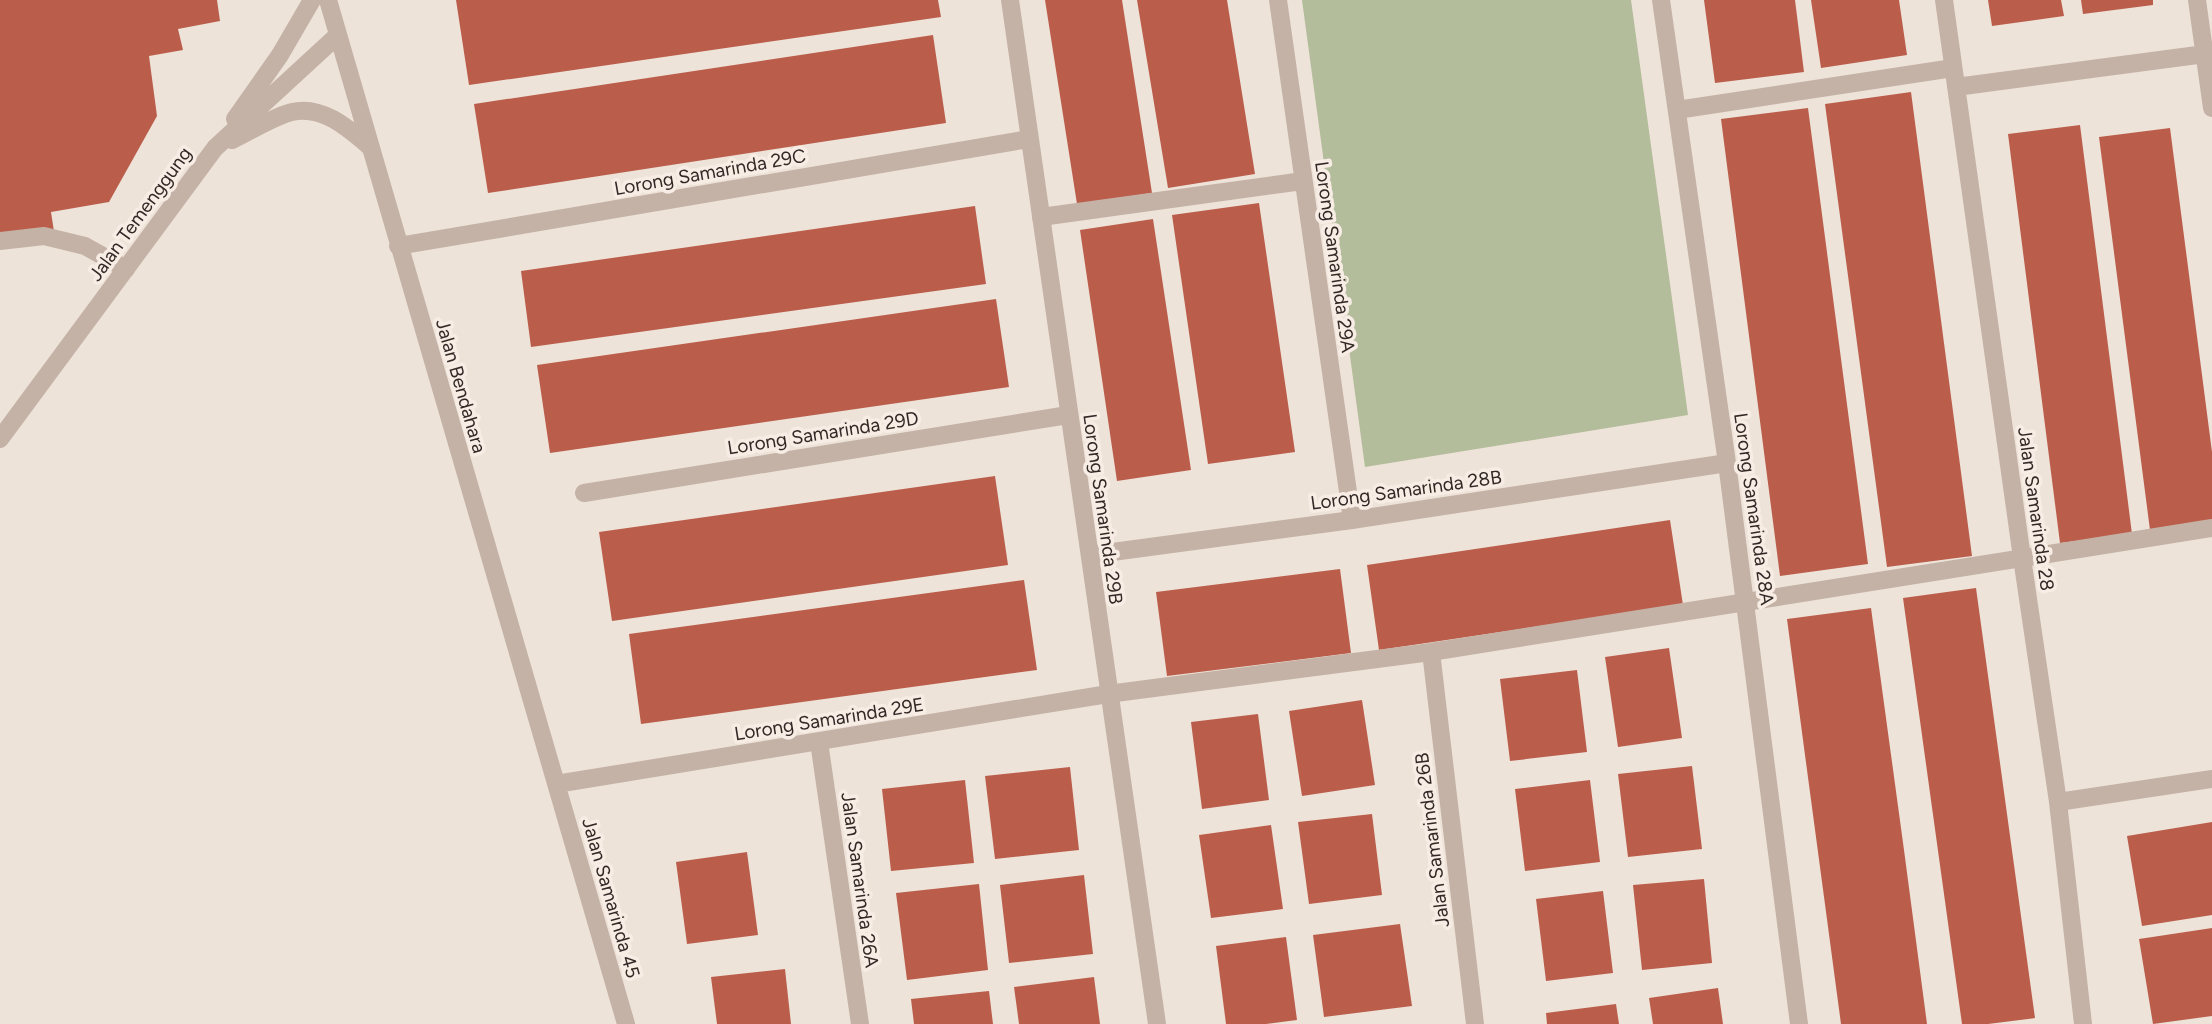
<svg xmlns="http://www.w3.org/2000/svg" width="2212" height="1024" font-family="Figtree,sans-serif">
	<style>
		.green { fill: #b3bc9b }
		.building { fill: #bb5d4b }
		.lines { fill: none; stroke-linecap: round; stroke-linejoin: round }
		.service { stroke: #c5b2a6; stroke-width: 18 }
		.minor { stroke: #c5b2a6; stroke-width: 18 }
		.labels { text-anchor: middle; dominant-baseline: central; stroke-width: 7; stroke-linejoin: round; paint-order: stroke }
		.street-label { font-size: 19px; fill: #322926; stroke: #f7ede5 }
	</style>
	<rect width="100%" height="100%" fill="#eee3d9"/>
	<path class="green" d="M1302 0H1631L1688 415 1365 467Z"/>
	<path class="building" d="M0 0H217L220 21 178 29 183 50 149 56 157 116 109 202 51 212 55 238 0 245Z
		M456 0H938L941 17 469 85Z
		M1045 0H1122L1152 193 1077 204Z
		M1137 0H1227L1255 174 1168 188Z
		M1704 0H1795L1804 72 1715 83Z
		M1811 0H1899L1907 55 1821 68Z
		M1988 0H2061L2064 16 1992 26Z
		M2081 0H2153V5L2083 14Z
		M933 35 946 123 488 193 474 104Z
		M1911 92 1972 556 1887 567 1825 104Z
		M1808 108 1868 564 1780 576 1721 119Z
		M2080 125 2132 534 2060 543 2008 134Z
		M2170 128 2212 452V522L2150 530 2099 137Z
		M1259 203 1295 452 1208 464 1172 215Z
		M975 206 986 284 531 347 521 271Z
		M1153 219 1191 470 1117 481 1080 230Z
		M996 299 1009 387 550 453 537 365Z
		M995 476 1008 565 612 621 599 532Z
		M1670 520 1683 605 1379 650 1367 565Z
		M1340 569 1351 653 1167 676 1156 592Z
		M1024 580 1037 670 641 724 629 634Z
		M1976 588 2035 1018 1988 1024H1962L1903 598Z
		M1871 608 1904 850 1927 1024H1841L1803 740 1787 619Z
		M1669 648 1682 738 1618 747 1605 657Z
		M1577 670 1587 752 1510 761 1500 679Z
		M1362 700 1375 785 1302 796 1289 711Z
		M1258 714 1269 800 1202 809 1191 722Z
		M1692 766 1702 849 1628 857 1618 774Z
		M1070 767 1079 850 995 859 985 776Z
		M965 780 974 863 891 871 882 789Z
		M1590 780 1600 862 1525 871 1515 789Z
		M1372 814 1382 895 1309 904 1298 822Z
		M2212 822V915L2142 926 2127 836Z
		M1271 825 1283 909 1211 918 1199 835Z
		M747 852 758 935 687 944 676 862Z
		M1084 875 1093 954 1009 963 1000 885Z
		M1704 879 1712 963 1642 970 1633 885Z
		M979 884 988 970 907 980 896 893Z
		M1603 891 1613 973 1546 981 1536 899Z
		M1400 924 1412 1006 1324 1017 1313 935Z
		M2212 928V1016L2153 1024 2139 939Z
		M1286 937 1297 1020 1266 1024H1226L1216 946Z
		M785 969 791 1024H717L711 977Z
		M1094 977 1100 1024H1019L1014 987Z
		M1718 988 1723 1024H1653L1649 998Z
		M989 991 993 1024H914L911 999Z
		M1616 1004 1619 1024H1547L1546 1013Z"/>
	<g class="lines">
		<path class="service" d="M1677 110 1953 68
			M1041 217 1303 181
			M0 241 44 236 85 246 126 269
			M1108 694 1431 652 2212 528"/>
		<path class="minor" d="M328 0 626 1024
			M1010 0 1157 1024
			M1278 0 1352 520
			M1661 0 1727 463 1799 1024
			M1944 0 2022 558 2058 802 2083 1024
			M2197 0 2212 108
			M1956 87 2205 54
			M235 119 280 55 312 0
			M232 140C247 133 277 115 292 112 322 105 348 128 369 146
			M398 246 1029 139
			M0 439 215 148 338 35
			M584 493 1068 415
			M1090 555 1352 520 1727 463
			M1431 652 1475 1024
			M819 742 860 1024
			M556 784 1108 694
			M2058 802 2212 779"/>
	</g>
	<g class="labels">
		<g class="street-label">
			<text transform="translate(710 172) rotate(-10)">Lorong Samarinda 29C</text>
			<text transform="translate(140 214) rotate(-54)">Jalan Temenggung</text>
			<text transform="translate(1335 257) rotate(82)">Lorong Samarinda 29A</text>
			<text transform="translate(461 386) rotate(74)">Jalan Bendahara</text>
			<text transform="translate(823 433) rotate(-9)">Lorong Samarinda 29D</text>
			<text transform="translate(1406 490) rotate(-8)">Lorong Samarinda 28B</text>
			<text transform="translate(1103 509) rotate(82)">Lorong Samarinda 29B</text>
			<text transform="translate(1754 509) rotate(82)">Lorong Samarinda 28A</text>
			<text transform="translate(2036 509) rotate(82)">Jalan Samarinda 28</text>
			<text transform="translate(829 719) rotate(-9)">Lorong Samarinda 29E</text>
			<text transform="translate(1432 840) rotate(-97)">Jalan Samarinda 26B</text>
			<text transform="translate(860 880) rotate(82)">Jalan Samarinda 26A</text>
			<text transform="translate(611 898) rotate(74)">Jalan Samarinda 45</text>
		</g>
	</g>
</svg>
